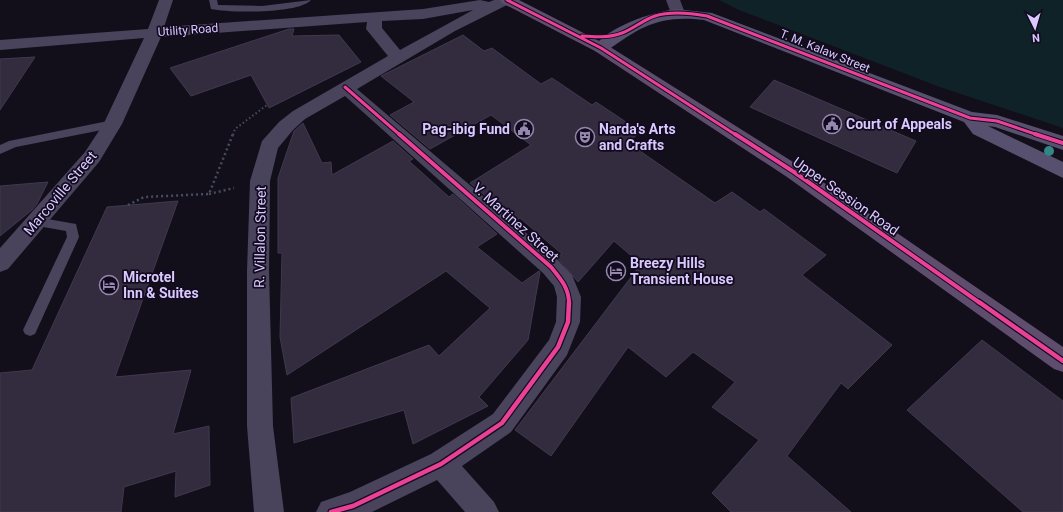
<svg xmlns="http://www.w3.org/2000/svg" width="1063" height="512" font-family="Roboto,sans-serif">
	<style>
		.green { fill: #0f2227 }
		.building { fill: #332c3e; stroke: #413850 }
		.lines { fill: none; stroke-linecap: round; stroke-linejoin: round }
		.path-far1 { stroke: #444d5e; stroke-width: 2; stroke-dasharray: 1.5 2.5; stroke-linecap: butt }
		.path { stroke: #444d5e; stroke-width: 2.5; stroke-dasharray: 2 3; stroke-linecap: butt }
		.lane { fill: #49435c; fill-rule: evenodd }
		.street { fill: #49435c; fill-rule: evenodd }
		.secondary { fill: #57506e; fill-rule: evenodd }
		.primary { fill: #5f4d6d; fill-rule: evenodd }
		.cycleway-far2-casing { stroke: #120b1f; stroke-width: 5 }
		.cycleway-far1-casing { stroke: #120b1f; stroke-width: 6 }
		.cycleway-casing { stroke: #120b1f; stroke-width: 7 }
		.cycleway-far2 { stroke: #ea4096; stroke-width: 3 }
		.cycleway-far1 { stroke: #ea4096; stroke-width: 4 }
		.cycleway { stroke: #ea4096; stroke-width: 4.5 }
		.tree { fill: #338586 }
		.labels { text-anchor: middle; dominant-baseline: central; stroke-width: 3.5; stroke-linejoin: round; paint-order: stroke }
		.far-street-label { font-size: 12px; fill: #dac9ff; stroke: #120b1f }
		.poi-label { font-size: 14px; font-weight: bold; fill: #dac9ff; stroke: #120b1f; text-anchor: start }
		.street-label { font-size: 14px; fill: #dac9ff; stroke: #120b1f }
	</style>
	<rect width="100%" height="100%" fill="#130f1a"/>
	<path class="green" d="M719 0H1063V128L940 87 739 10Z"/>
	<path class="building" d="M289 29H294L292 36 339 35 361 62 269 108 251 75 191 96 170 68Z
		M463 35 484 51 492 48 541 84 552 78 592 105 596 102 641 132 627 142 715 203 732 192 760 212 764 209 826 255 802 275 892 345 848 389 841 383 787 456 851 512H731L712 493 759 440 712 407 735 382 693 352 666 377 628 347 551 456 515 430 641 264 614 241 578 282 557 257 562 254 520 218 515 221 470 183 531 145 491 115 430 149 390 115 414 102 381 76Z
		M35 57 0 110V59Z
		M774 80 916 141 897 173 750 107Z
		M303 123 322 163 331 162 332 175 393 141 413 159 409 161 449 197 453 194 497 234 477 247 522 283 539 271 540 272 528 340 479 397 488 406 413 444 404 410 294 443 291 398 429 345 439 356 490 308 446 271 287 375 280 337 282 253H278V178L294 131Z
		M48 182 37 204 32 210 0 236V186Z
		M178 201 115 377 191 370 173 434 209 426 210 485 175 497 176 471 124 487 121 512H0V373L32 370 107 207Z
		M982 340 1063 401V512H1023L907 410Z"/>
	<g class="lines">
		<path class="path-far1" d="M233 135 235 129 267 105"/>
		<path class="path" d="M209 194 234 188
			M128 205 144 197 209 194 233 134"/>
		<path class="lane" d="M209 0H217L218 5 262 6 311 0C299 14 229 13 211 9Z
			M113 120 118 124 117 127 16 147 0 154V145L9 141Z
			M36 217 76 224 79 237 35 334 30 336 25 334 23 330 67 237 66 231 32 225 30 222 32 219Z"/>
		<path class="street" d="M159 0H173L164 27 423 9 480 0 489 2 494 0H513L511 3 455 31 357 89 559 261 572 275 581 297 580 322 567 355 511 432 462 466 494 502 499 512H465L437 480 372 512H316L321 502 350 492 431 454 493 414 549 340 556 322 557 297 554 286 543 273 345 96 305 119 293 130 278 148 270 181 269 271 273 426 284 512H254L247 426V271L250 181 262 141 279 122 293 111 388 56 366 29 367 22 161 37 122 124 99 162 8 269 0 272V248L85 152 104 123 144 38 0 50V40L148 29ZM473 10 400 50 382 28V21L423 19Z
			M666 0H680L685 13 682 16H672Z"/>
		<path class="secondary" d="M676 9 712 13 972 112 997 115 1063 136V150L995 127 988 126 1063 162V178L973 134 964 122 704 20C660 15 641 26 607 51L601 53 595 51 593 48C607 27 652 12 676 9Z"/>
		<path class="primary" d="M500 0H519L607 45 801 167 1063 347V372L1054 369 787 177 595 51 502 3Z"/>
		<defs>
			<path id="cycleway-far2" d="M507 0 601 48 736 135
				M582 36C595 37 609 38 622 33 633 29 643 20 655 16 671 11 690 13 707 16L970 118 997 121 1038 135
				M345 87 400 135"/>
			<path id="cycleway-far1" d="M399 134 551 267C560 278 569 288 569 303
				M735 134 794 172 980 303
				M1035 134 1063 143"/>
			<path id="cycleway" d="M979 302 1063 361
				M331 512 353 506 441 464 502 423 558 347 568 322 569 302"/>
		</defs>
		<use href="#cycleway-far2" class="cycleway-far2-casing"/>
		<use href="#cycleway-far1" class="cycleway-far1-casing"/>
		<use href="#cycleway" class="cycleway-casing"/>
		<use href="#cycleway-far2" class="cycleway-far2"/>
		<use href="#cycleway-far1" class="cycleway-far1"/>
		<use href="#cycleway" class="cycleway"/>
	</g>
	<circle class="tree" cx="1049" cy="151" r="5"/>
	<defs>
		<symbol id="civic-ring" viewBox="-11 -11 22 22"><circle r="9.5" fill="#120b1f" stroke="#9488af" stroke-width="1.5"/><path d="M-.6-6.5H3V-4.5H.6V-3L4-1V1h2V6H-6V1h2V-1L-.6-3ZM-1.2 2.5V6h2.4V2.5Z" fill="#9488af"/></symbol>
		<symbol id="theatre-ring" viewBox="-11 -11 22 22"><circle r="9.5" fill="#120b1f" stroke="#9488af" stroke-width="1.5"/><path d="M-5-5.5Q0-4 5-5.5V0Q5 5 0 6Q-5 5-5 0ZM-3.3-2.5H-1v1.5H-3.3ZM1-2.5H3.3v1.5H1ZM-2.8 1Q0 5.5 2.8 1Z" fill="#9488af"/></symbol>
		<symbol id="hotel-ring" viewBox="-11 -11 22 22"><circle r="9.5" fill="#120b1f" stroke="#9488af" stroke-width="1.5"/><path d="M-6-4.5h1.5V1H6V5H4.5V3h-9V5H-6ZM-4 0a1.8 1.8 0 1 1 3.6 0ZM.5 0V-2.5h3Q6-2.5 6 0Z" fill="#9488af"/></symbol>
	</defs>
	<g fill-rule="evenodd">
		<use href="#civic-ring" x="821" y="113" width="22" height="22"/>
		<use href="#civic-ring" x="513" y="118" width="22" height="22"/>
		<use href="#theatre-ring" x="574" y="126" width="22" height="22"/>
		<use href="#hotel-ring" x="605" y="260" width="22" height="22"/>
		<use href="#hotel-ring" x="98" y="274" width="22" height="22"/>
	</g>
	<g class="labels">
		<g class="far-street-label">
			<text transform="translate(188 30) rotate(-4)">Utility Road</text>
			<text transform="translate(825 51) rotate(22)">T. M. Kalaw Street</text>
		</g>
		<g class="poi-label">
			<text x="846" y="124">Court of Appeals</text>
			<text x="510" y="129" text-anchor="end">Pag-ibig Fund</text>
			<text x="599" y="129">Narda's Arts<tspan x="599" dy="16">and Crafts</tspan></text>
			<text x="630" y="263">Breezy Hills<tspan x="630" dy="16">Transient House</tspan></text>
			<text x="123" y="277">Microtel<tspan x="123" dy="16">Inn &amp; Suites</tspan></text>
		</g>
		<g class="street-label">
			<text transform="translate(60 193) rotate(-50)">Marcoville Street</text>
			<text transform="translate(846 196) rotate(35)">Upper Session Road</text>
			<text transform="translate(516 222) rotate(42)">V. Martinez Street</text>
			<text transform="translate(260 237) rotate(-89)">R. Villalon Street</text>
		</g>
	</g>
	<g transform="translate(1035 28) rotate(175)" stroke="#120b1f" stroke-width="3" paint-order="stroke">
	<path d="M0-3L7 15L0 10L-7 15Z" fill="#dac9ff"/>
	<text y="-6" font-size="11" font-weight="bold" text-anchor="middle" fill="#dac9ff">N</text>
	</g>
</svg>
